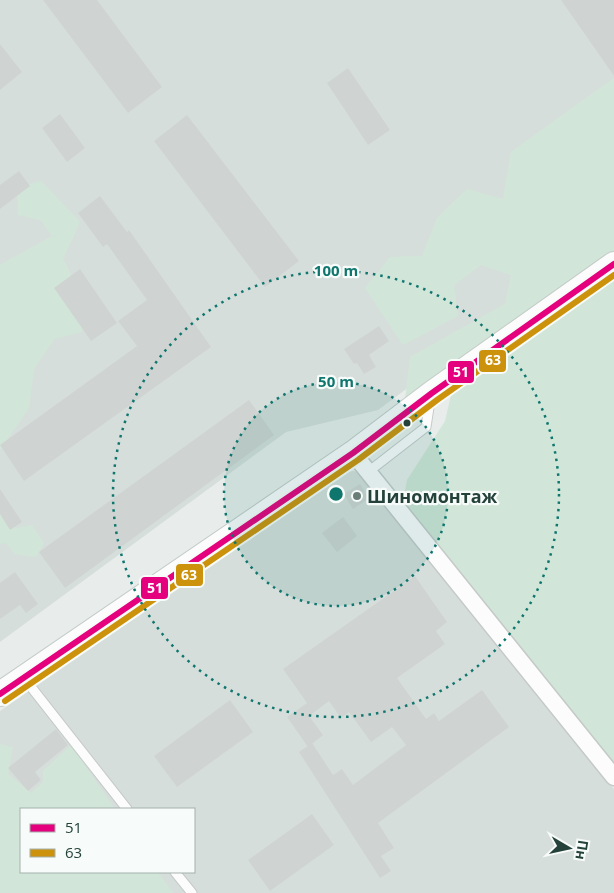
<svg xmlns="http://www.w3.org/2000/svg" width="614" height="893" font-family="'Open Sans',sans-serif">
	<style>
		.built { fill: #d6dedb }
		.green { fill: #d1e6d8 }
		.building { fill: #cfd4d2 }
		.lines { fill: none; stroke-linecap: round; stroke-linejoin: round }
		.lane-casing { stroke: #c5cac8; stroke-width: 11 }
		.street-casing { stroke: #c5cac8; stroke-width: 19 }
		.secondary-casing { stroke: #c3cbc8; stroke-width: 26 }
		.lane { stroke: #fcfcfc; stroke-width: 9 }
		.street { stroke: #fcfcfc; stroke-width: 16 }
		.secondary { stroke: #fcfcfc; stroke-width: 24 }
		.bus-1-casing { stroke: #f7fbf9; stroke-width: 10 }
		.bus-2-casing { stroke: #f7fbf9; stroke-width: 10 }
		.bus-1 { stroke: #e5007d; stroke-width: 6 }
		.bus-2 { stroke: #cd920c; stroke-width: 6 }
		.ring { fill: none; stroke: #0f766e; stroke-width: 2.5; stroke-dasharray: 2.5 5 }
		.bus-dot { fill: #24423a; stroke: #f7fbf9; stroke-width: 2 }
		.poi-dot { fill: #697e78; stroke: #f7fbf9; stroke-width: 2 }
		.labels { text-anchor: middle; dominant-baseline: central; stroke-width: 4.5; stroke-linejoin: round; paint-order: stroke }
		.poi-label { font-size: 18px; font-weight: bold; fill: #24423a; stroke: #f7fbf9; text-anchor: start }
		.centre { fill: #0f766e; stroke: #f7fbf9; stroke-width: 2.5 }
		.ring-label { font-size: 15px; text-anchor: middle; font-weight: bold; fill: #0f766e; stroke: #f7fbf9; stroke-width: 4.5; stroke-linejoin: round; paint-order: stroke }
		.line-badge { stroke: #f7fbf9; stroke-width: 2 }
		.badge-label { font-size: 14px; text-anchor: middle; font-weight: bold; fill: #fff }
	</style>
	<rect width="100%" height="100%" fill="#e8edeb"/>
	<path class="built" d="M0 0H614V235L378 410 286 432 0 642Z
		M354 471 365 478 614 789V893H97L80 872H194V809H31L0 769V711L339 473Z"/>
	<path class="green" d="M614 78V770L402 507 407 480 445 421 454 382 405 399 410 357 505 304 511 275 481 265 454 285 458 316 403 345 365 288 390 257 422 256 437 218 467 189 503 199 511 152Z
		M41 181 80 222 63 259C76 282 84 306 82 332L54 339 34 369 29 408 0 450V265L52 236 41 220 18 215 17 188Z
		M0 509 16 528 32 525 44 544 36 557 15 554 6 543 0 544Z
		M0 744 13 747 8 774 31 793 43 782V771L71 745 115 809H21V872H158L173 893H0Z"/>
	<path class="building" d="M43 0H97L162 87 128 113Z
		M561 0H614V76Z
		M0 44 22 72 0 90Z
		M348 68 390 130 368 145 327 83Z
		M60 114 85 148 67 162 42 128Z
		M187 115 299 261 265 287 154 141Z
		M19 171 30 186 0 209V185Z
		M100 196 127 232 129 230 211 347 24 481 0 445 137 346 118 321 147 300 107 244 103 247 78 213Z
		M80 269 117 323 91 341 54 288Z
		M379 326 389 341 369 355 376 367 364 374 357 363 354 364 344 349Z
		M249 400 274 435 65 588 39 552Z
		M360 484 369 498 353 509 344 494Z
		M0 489 22 522 10 530 0 514Z
		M343 517 357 536 337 552 322 533Z
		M15 572 38 604 26 613 20 605 0 619V583Z
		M415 576 447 622 436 631 445 644 397 678 426 719 434 713 439 721 482 690 509 727 378 823 394 848 381 856 391 871 380 878 299 752 312 743 333 775 342 769 353 785 406 745 392 727 371 742 349 712 341 718 329 701 309 716 323 735 308 747 287 717 307 703 283 669Z
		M230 700 253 732 177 787 154 756Z
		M56 729 68 745 35 772 41 780 28 791 8 768Z
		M312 814 334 845 270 891 248 860Z"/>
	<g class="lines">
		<defs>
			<path id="lane" d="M368 472 426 427 430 401
				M24 678 127 809
				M175 872 192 893"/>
			<path id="street" d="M353 453 614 777"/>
			<path id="secondary" d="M0 694 353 453 432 393 614 264"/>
		</defs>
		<use href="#lane" class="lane-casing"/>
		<use href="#street" class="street-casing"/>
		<use href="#secondary" class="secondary-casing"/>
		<use href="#lane" class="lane"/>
		<use href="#street" class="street"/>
		<use href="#secondary" class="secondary"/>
		<defs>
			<path id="bus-1" d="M0 694 353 453 432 393 614 264"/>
			<path id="bus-2" d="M5 701 358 460 437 400 614 275"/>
		</defs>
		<use href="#bus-1" class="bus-1-casing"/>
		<use href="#bus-2" class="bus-2-casing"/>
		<use href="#bus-1" class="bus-1"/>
		<use href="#bus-2" class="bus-2"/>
	</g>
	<circle cx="336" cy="494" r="112" fill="#0f766e" fill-opacity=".12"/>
	<g class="ring">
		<circle cx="336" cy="494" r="112"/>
		<circle cx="336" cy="494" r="223"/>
	</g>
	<circle class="bus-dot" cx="407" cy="423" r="4.5"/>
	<circle class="poi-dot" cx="357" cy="496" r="5"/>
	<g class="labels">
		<g class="poi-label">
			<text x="367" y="496">Шиномонтаж</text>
		</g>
	</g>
	<circle cx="336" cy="494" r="8" class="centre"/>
	<g class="ring-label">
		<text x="336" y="276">100 m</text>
		<text x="336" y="387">50 m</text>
	</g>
	<g class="line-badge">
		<rect x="478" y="349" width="29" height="24" rx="5" fill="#cd920c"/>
		<rect x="447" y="360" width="28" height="24" rx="5" fill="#e5007d"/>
		<rect x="175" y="563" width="29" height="24" rx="5" fill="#cd920c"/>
		<rect x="140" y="576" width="29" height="24" rx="5" fill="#e5007d"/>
	</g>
	<g class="badge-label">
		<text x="493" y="365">63</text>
		<text x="461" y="377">51</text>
		<text x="189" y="580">63</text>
		<text x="155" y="593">51</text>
	</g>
	<rect x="20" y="808" width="175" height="65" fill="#f7fbf9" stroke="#a3b1ad"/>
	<rect x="30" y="824" width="25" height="8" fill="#e5007d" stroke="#a3b1ad"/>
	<text x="65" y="833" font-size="15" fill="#24423a">51</text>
	<rect x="30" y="849" width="25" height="8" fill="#cd920c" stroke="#a3b1ad"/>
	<text x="65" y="858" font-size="15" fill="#24423a">63</text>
	<g transform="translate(569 848) rotate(99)" stroke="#f7fbf9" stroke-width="4" paint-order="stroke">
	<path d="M0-4L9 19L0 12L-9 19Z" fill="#24423a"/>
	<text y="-8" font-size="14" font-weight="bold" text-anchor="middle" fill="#24423a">Пн</text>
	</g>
</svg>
